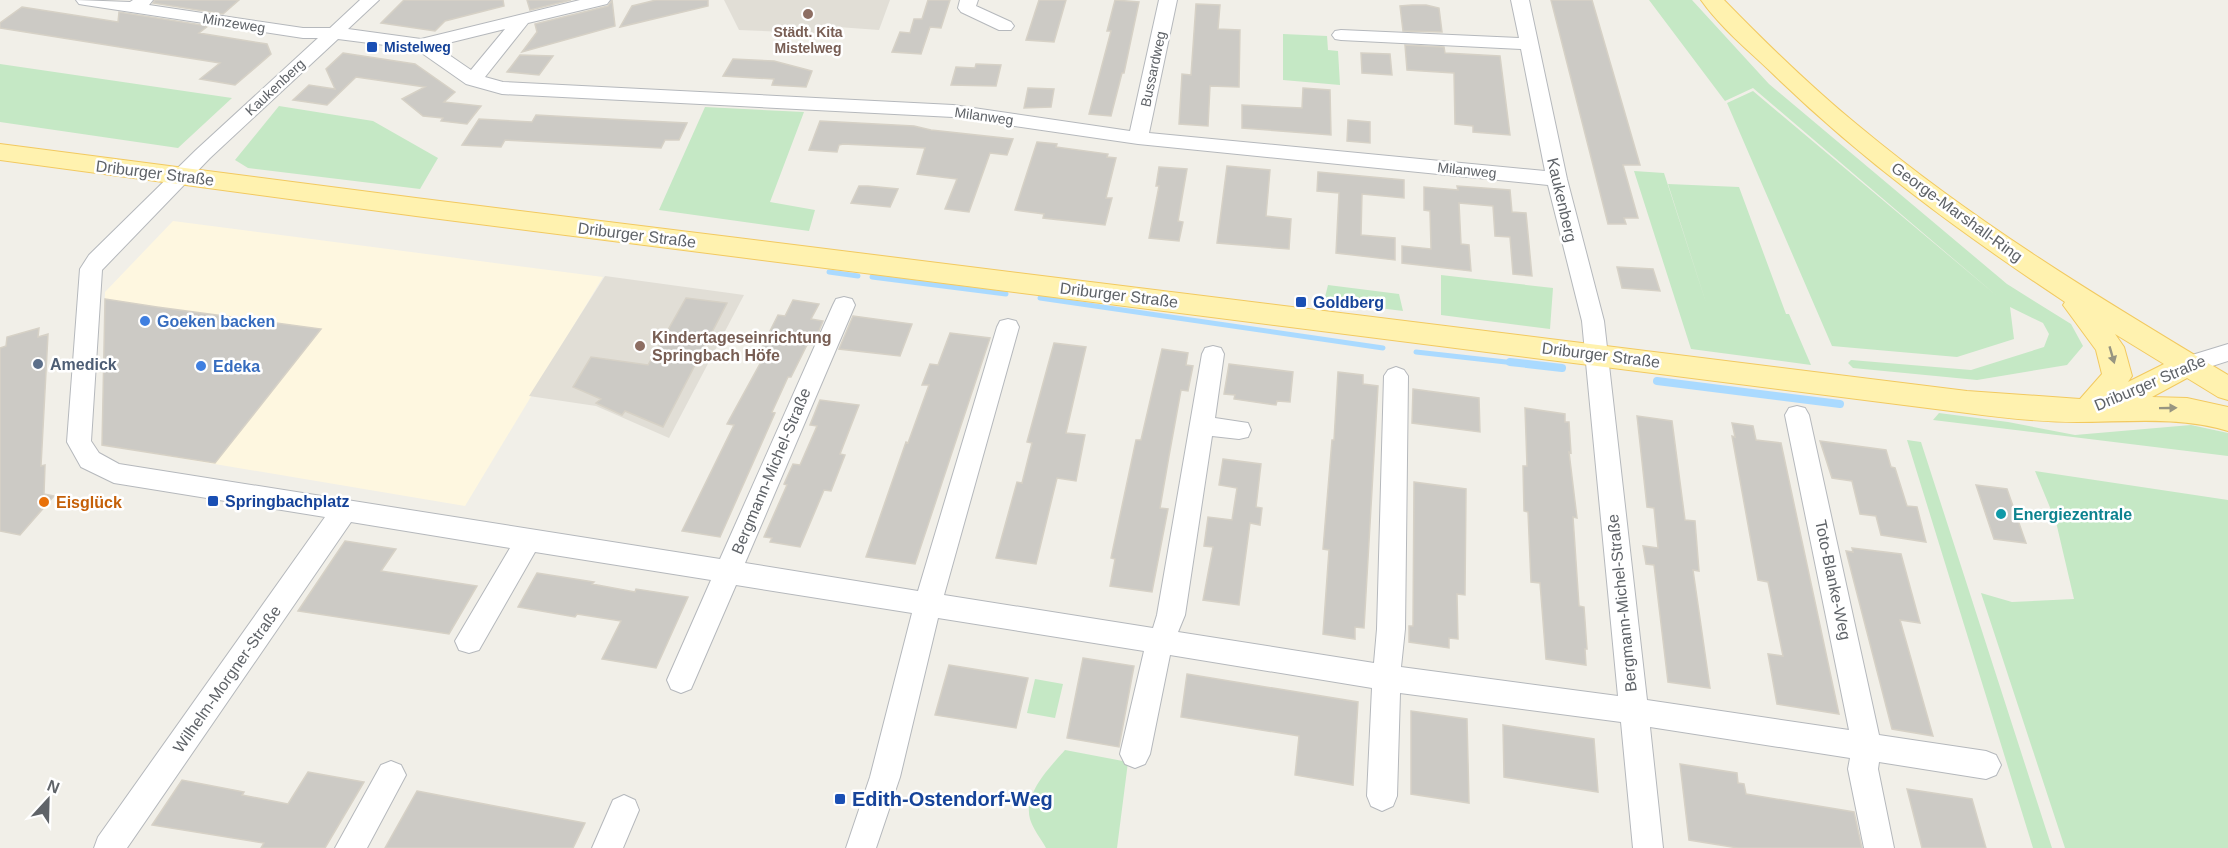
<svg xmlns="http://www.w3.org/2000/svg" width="2228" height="848" font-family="Arial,sans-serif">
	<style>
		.commercial { fill: #fef7e0 }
		.education { fill: #e1ded6 }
		.green { fill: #c5e8c5 }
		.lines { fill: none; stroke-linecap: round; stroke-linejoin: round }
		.stream-far1 { stroke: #aadaff; stroke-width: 5 }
		.stream { stroke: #aadaff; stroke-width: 8 }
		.building { fill: #cccac5; stroke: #d6d1c6; stroke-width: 1.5 }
		.minor-casing { stroke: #b5b8bc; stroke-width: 2 }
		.major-casing { stroke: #f2c960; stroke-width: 2 }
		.minor { fill: #fff; fill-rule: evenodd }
		.major { fill: #fff2af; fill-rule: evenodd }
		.oneway { fill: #979581 }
		.education-dot { fill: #8d6e63; stroke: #fff; stroke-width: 2 }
		.transit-dot { fill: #1a4fb4; stroke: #fff; stroke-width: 2 }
		.shop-dot { fill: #3f7fe0; stroke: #fff; stroke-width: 2 }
		.service-dot { fill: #5c6f8a; stroke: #fff; stroke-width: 2 }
		.food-dot { fill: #e8710a; stroke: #fff; stroke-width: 2 }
		.culture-dot { fill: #0f9aa8; stroke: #fff; stroke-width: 2 }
		.labels { text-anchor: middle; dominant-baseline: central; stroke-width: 5; stroke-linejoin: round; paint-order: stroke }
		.far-street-label { font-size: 14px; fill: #5f6368; stroke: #fff }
		.far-education-label { font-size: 14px; font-weight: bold; fill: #785e54; stroke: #fff }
		.far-transit-label { font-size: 14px; font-weight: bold; fill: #164399; stroke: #fff; text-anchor: start }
		.street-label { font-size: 16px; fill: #5f6368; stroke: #fff }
		.transit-label { font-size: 16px; font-weight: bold; fill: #164399; stroke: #fff; text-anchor: start }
		.shop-label { font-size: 16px; font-weight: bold; fill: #366cbe; stroke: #fff; text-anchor: start }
		.education-label { font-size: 16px; font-weight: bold; fill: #785e54; stroke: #fff; text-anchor: start }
		.service-label { font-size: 16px; font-weight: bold; fill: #4e5e75; stroke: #fff; text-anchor: start }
		.food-label { font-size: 16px; font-weight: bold; fill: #c56008; stroke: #fff; text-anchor: start }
		.culture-label { font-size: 16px; font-weight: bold; fill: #0d838f; stroke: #fff; text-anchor: start }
		.near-transit-label { font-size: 20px; font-weight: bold; fill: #164399; stroke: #fff; text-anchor: start }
	</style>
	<rect width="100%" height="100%" fill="#f1efe8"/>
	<path class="commercial" d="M173 221 603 277 465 506 102 445 105 292Z"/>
	<path class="education" d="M724 0H890L879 30 838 27 833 34 739 30Z
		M605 276 744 295 669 438 596 406 529 396Z"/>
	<path class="green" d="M1649 0H1692L1769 84 2007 284 2071 324 2083 346 2067 365 1977 380 1853 368 1848 363 1851 360 1971 370 2044 347 2049 334 2043 323 2010 307 2014 339 1957 357 1832 346 1727 103 1753 91 1997 296 1753 88 1725 101Z
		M1283 34 1327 36 1328 50 1338 51 1340 85 1283 80Z
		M0 64 232 98 178 148 0 122Z
		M279 106 373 121 438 158 420 189 248 168 235 160Z
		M705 107 804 112 770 202 815 210 809 231 659 210Z
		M1634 171 1664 173 1708 309 1757 312 1708 309 1668 184 1739 187 1786 314H1789L1811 365 1691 349Z
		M1441 275 1553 288 1550 329 1441 315Z
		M1328 285 1399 294 1403 311 1324 301Z
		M1939 413 2008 422 2075 435 2191 425 2228 433V456L1933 420Z
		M1907 440 1921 442 2052 848H2033Z
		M2035 471 2228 500V848H2065L1981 593 2012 602 2074 599 2056 522Z
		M1035 679 1063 684 1055 718 1027 713Z
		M1065 750 1128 762 1117 848H1046C1041 839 1033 829 1030 819 1023 794 1050 767 1065 750Z"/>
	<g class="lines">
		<path class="stream-far1" d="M829 272 858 276
			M872 277 1006 294
			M1040 298 1383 348
			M1416 352 1524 364"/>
		<path class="stream" d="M1510 362 1562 368
			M1657 381 1840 404"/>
	</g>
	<path class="building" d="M155 0H239L223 14 153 3Z
		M404 0H503L504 6 445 21 435 31 381 23Z
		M527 0H571L530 10Z
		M612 0 615 26 522 52 537 32 535 24 608 6Z
		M656 0H708V6L620 27 632 6Z
		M928 0H950L941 28 930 27 921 54 892 52 900 32 910 33 914 19H922Z
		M1039 0H1066L1054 42 1026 40Z
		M1115 0 1139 2 1124 73H1122L1111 116 1089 114 1111 31H1107Z
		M1551 0H1592L1640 165H1623L1638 218H1624L1626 224H1608Z
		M1196 4 1220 5 1218 29 1240 30 1239 87 1210 86 1208 126 1179 124 1182 74 1191 75Z
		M1412 5H1426L1439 8 1442 32 1403 31 1400 6Z
		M22 7 118 22 119 12 208 26 199 33 267 44 271 54 235 85 200 79 220 63 0 28V23Z
		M1405 45 1444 47 1445 53 1500 56 1510 135 1473 132V126L1455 124 1454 73 1407 70Z
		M343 53 415 64 455 92 444 102 481 106 467 124 441 121 443 118 423 116 402 99 425 87 356 77 327 105 293 100 309 85 335 89 326 69Z
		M1361 53 1390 54 1392 75 1362 73Z
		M520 55 553 56 539 75 507 72Z
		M733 59 774 61 812 71 806 87 772 85 774 79 723 76Z
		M976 64 1001 65 996 86 951 85 956 67 975 68Z
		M1028 88 1054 89 1051 107 1024 108Z
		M1303 88 1330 90 1331 135 1242 128V105L1302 108Z
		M536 115 627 120 687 123 679 140H665L661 148 505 140 501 147 462 145 479 119 532 122Z
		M1348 120 1370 122V143L1347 141Z
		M820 121 914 126 931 130 1013 139 1007 155 990 153 969 212 945 209 957 179 917 174 925 148 843 144 839 145 837 152 809 150Z
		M1037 142 1057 144 1056 147 1108 154 1107 157 1116 158 1106 198H1112L1105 225 1043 218 1044 214 1015 210Z
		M1227 166 1270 170 1266 216 1291 219 1289 249 1217 243Z
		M1159 167 1187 169 1178 221 1183 222 1179 241 1149 238 1159 186H1156Z
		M1318 172 1404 180V198L1362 194 1361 235 1395 238V260L1336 253 1339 193 1317 191Z
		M859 186H868L898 189 890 207 851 203Z
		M1457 186 1510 190 1512 212 1526 213 1532 276 1513 274 1510 237 1495 236 1493 206 1459 203 1461 244 1469 245 1471 271 1402 263V246L1431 249 1430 211 1424 210V187L1458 190Z
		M1617 267 1653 269 1660 291 1622 288Z
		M686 298 727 303 663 427 625 411 622 415 596 403 601 399 573 387 591 357 648 365Z
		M105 299 157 307 321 329 215 463 102 445Z
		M793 300 819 304 811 319 823 321 813 345H807L791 377H788L772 412 775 413 720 537 682 531 734 425 727 424 762 360 756 359 778 315 785 316Z
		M853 316 912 324 900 356 839 349Z
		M39 328 38 337 48 334 41 466 45 465 44 494 54 496 20 535 0 531V348L6 346 7 337Z
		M950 333 990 338 915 564 866 557 906 442 908 443 929 385H922L930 364 938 365Z
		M1054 343 1086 347 1066 433 1085 435 1076 481 1057 478 1036 564 996 558 1017 482 1022 483 1032 443 1027 442Z
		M1162 349 1188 353 1186 365 1193 366 1188 391 1181 390 1169 456 1160 508 1168 509 1152 592 1110 586 1115 559 1111 558 1136 440H1141Z
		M1229 364 1293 372 1290 402 1277 401 1276 405 1234 399 1235 395 1224 394Z
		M1338 372 1363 375V384L1378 386 1364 628 1355 627V639L1323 634 1329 550 1323 549 1332 440H1334Z
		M1413 389 1479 398 1480 432 1412 423Z
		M820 400 859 405 840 454 845 455 831 491 824 490 800 547 770 542 772 538 764 537 787 485 784 484 793 464 800 465 817 426 810 425Z
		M1525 408 1565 414V422H1569L1571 453 1569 452 1577 518 1573 517 1579 606 1584 607 1587 649H1585L1586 665 1546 659 1540 583 1531 582 1528 512 1524 511 1523 466H1527Z
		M1637 416 1672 421 1685 520 1695 521 1699 571 1693 570 1710 688 1668 682 1654 565 1646 564 1643 546 1658 548 1654 508 1647 507Z
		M1732 423 1753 426 1756 440 1781 443 1839 714 1777 704 1768 654 1783 656 1768 582 1758 580 1732 436 1735 437Z
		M1820 441 1886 450 1891 467 1895 468 1907 506 1917 507 1926 542 1881 535 1876 516 1860 514 1852 481 1832 478Z
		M1223 459 1261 464 1256 507 1262 508 1260 525 1250 523 1239 605 1203 600 1213 547 1204 546 1208 517 1232 520 1237 488 1219 485Z
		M1414 482 1466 489 1465 595 1457 594 1458 639 1449 638V648L1409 642V626H1413Z
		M1976 485 2007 489 2026 543 1994 539Z
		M345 541 396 549 381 571 477 586 449 634 298 611Z
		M1852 548 1901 554 1920 623 1900 620 1933 736 1892 729 1846 551 1853 552Z
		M537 573 594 582 592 584 635 592 636 589 688 597 656 668 602 659 621 621 577 614 575 617 518 607Z
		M1083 658 1134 666 1119 747 1067 738Z
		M949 665 1028 678 1016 728 935 715Z
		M1187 674 1358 702 1353 785 1295 775 1299 736 1181 717Z
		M1411 711 1467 719 1469 803 1411 794Z
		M1503 725 1594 739 1598 792 1504 777Z
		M1680 764 1737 773 1738 783 1744 784 1746 794 1854 812 1862 848H1738L1689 840Z
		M308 772 364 782 325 848H261L264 843 152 825 182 780 244 792 242 795 288 804Z
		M1907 789 1972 799 1986 848H1922Z
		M417 791 500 807 585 823 573 848H385Z"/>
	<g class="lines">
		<defs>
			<path id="minor" d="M76 0 130 2 133 0H153L149 5 303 28H330L360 0H379L348 29 421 39 580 0H610L607 4 528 23 485 77 503 82 953 105 1130 131 1159 0H1177L1149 133 1545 171 1521 49 1341 40 1335 39 1332 35 1335 31 1341 30 1519 38 1511 0H1529L1567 179 1604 321 1647 700 1849 730 1785 415 1789 408 1797 406 1805 408 1809 415 1879 735 1986 751 1996 755 2001 765 1996 775 1986 779 1879 762 1878 769 1894 848H1864L1848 769 1850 758 1650 727 1663 848H1633L1621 722 1400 693 1397 796 1393 806 1382 811 1371 806 1367 796 1372 688 1170 655 1150 754 1145 764 1135 768 1125 764 1120 754 1144 651 938 618 900 777 876 848H846L870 777 912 613 736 585 691 689 681 693 671 689 667 680 711 580 535 552 479 650 469 653 459 650 455 641 510 548 351 522 127 848H94L98 837 325 517 114 483 81 467 67 442 80 269 89 255 196 150 318 38H303L85 5 79 4ZM505 29 471 70 436 46ZM338 39 416 49 466 84 502 94 953 117 1138 144 1548 185 1582 321 1618 696 1401 667 1405 629 1408 376 1404 370 1396 367 1388 370 1384 376 1377 629 1374 663 1178 632 1185 615 1212 436 1239 439 1248 437 1251 430 1248 423 1215 418 1224 354 1221 348 1213 346 1205 348 1202 354 1157 615 1153 628 944 595 1019 327 1016 321 1008 319 1000 321 997 327 918 591 745 563 855 305 852 299 844 297 836 299 833 305 720 559 119 464 99 453 91 441 102 270 210 158Z
				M960 0H978L976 6 1011 22 1014 26 1011 30H999L961 12 958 8Z
				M2228 344V361L2187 374 2179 371 2175 365 2179 359Z
				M391 761 401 765 406 775 367 848H335L381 765Z
				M624 795 635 800 639 810 623 848H592L613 800Z"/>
			<path id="major" d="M1701 0H1724C1767 44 1812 88 1860 127 1974 222 2101 299 2228 375V400L2218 397 2187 378 2152 397 2187 398 2228 407V431C2178 416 2129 422 2077 422 2041 422 2004 418 1967 413L416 216 0 160V144L416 198 1967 391 2080 399 2102 374 2096 350 2063 305 2065 302C1961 233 1860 159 1771 72 1748 50 1720 27 1701 0ZM2115 334 2164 364 2128 382 2132 376 2124 347Z"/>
		</defs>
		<use href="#minor" class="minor-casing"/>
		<use href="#major" class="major-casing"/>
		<use href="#minor" class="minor"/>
		<use href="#major" class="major"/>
	</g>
	<defs><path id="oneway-solid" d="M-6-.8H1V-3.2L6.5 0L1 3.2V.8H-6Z" transform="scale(1.5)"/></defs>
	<g class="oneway">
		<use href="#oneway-solid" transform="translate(2112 355) rotate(74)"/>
		<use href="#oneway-solid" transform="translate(2168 408) rotate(-1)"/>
	</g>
	<g class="education-dot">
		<circle cx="808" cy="14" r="6"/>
		<circle cx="640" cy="346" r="6"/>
	</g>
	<g class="transit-dot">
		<rect x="366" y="41" width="12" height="12" rx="3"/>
		<rect x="1295" y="296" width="12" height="12" rx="3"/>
		<rect x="207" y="495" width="12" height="12" rx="3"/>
		<rect x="834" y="793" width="12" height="12" rx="3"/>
	</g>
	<g class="shop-dot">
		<circle cx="145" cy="321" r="6"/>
		<circle cx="201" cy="366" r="6"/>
	</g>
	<circle class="service-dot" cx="38" cy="364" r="6"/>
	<circle class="food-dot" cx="44" cy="502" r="6"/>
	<circle class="culture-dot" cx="2001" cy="514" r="6"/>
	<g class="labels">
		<g class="far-street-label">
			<text transform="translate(234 23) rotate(9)">Minzeweg</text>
			<text transform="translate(1153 69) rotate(-78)">Bussardweg</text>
			<text transform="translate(275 87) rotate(-43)">Kaukenberg</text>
			<text transform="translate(984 116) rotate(8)">Milanweg</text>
			<text transform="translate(1467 170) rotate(6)">Milanweg</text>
		</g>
		<g class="far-education-label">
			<text x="808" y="32">Städt. Kita<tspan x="808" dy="16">Mistelweg</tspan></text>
		</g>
		<g class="far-transit-label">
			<text x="384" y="47">Mistelweg</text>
		</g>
		<g class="street-label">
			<text transform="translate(155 173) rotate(7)">Driburger Straße</text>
			<text transform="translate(1562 200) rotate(77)">Kaukenberg</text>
			<text transform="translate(1957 212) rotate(36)">George-Marshall-Ring</text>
			<text transform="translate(637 235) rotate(7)">Driburger Straße</text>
			<text transform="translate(1119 295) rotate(7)">Driburger Straße</text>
			<text transform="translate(1601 355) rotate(7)">Driburger Straße</text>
			<text transform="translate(2150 383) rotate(-23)">Driburger Straße</text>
			<text transform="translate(771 471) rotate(-67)">Bergmann-Michel-Straße</text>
			<text transform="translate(1833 580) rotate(78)">Toto-Blanke-Weg</text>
			<text transform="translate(1622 603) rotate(-96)">Bergmann-Michel-Straße</text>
			<text transform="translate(227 679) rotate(-55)">Wilhelm-Morgner-Straße</text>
		</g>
		<g class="transit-label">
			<text x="1313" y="302">Goldberg</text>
			<text x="225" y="501">Springbachplatz</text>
		</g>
		<g class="shop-label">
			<text x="157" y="321">Goeken backen</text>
			<text x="213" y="366">Edeka</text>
		</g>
		<g class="education-label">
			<text x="652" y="337">Kindertageseinrichtung<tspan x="652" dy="18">Springbach Höfe</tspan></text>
		</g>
		<g class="service-label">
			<text x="50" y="364">Amedick</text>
		</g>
		<g class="food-label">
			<text x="56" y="502">Eisglück</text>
		</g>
		<g class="culture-label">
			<text x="2013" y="514">Energiezentrale</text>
		</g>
		<g class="near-transit-label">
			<text x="852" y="799">Edith-Ostendorf-Weg</text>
		</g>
	</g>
	<g transform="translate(48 800) rotate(22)" stroke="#ffffff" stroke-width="4.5" paint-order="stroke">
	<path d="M0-4.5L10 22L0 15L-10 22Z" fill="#5f6368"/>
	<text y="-9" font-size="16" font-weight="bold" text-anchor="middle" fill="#5f6368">N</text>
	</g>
</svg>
